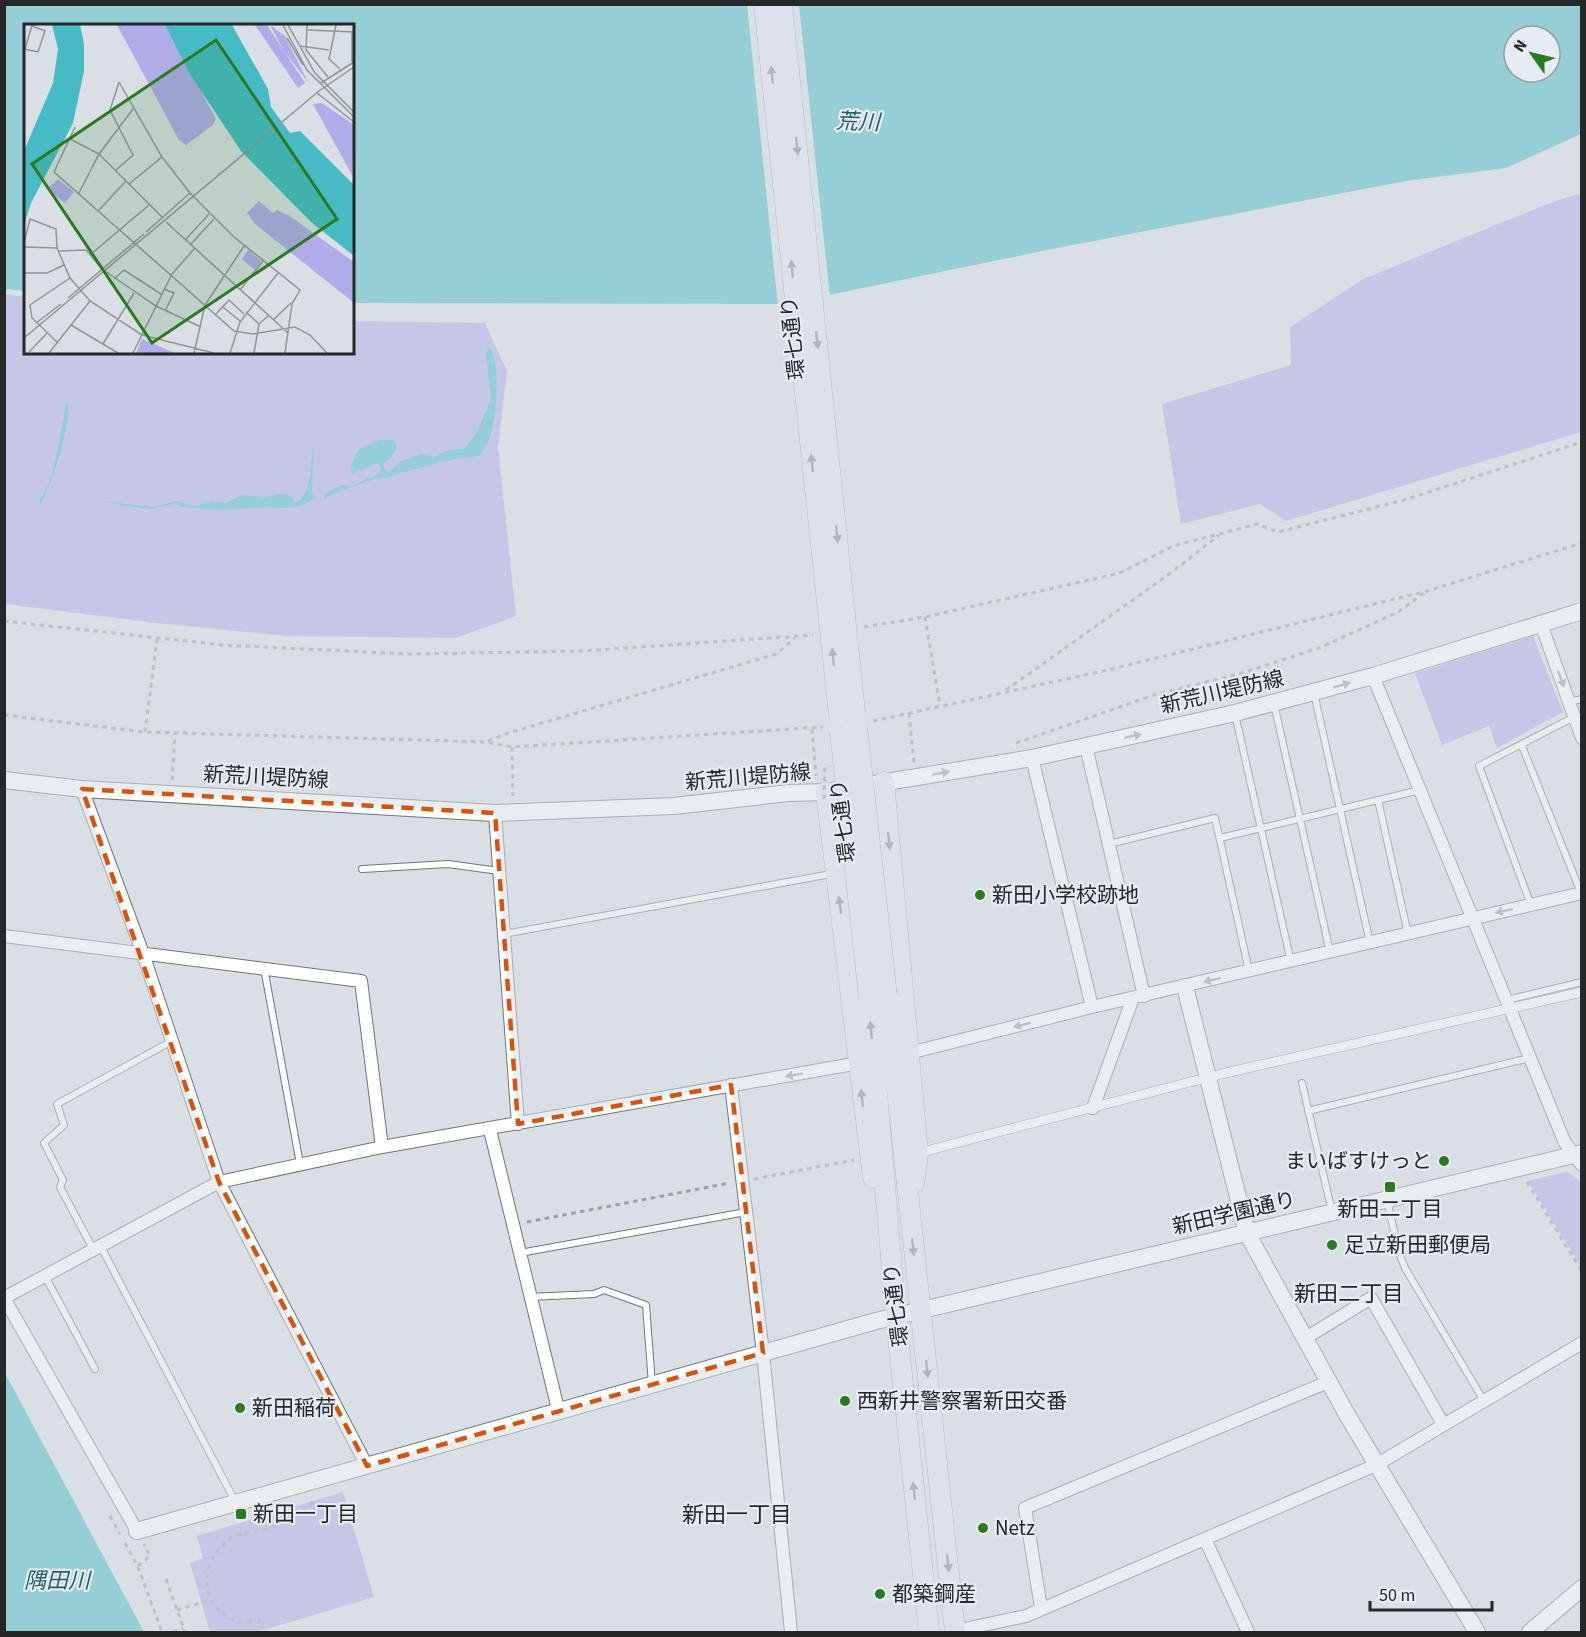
<svg xmlns="http://www.w3.org/2000/svg" width="1586" height="1637" font-family="'Source Sans 3','Noto Sans JP',sans-serif">
	<style>
		.green { fill: #b0acea }
		.water { fill: #46bbc6; fill-rule: evenodd }
		.pier { fill: #d9dfe4 }
		.lines { fill: none; stroke-linecap: round; stroke-linejoin: round }
		.service-casing { stroke: #70757a; stroke-width: 8 }
		.pedestrian-casing { stroke: #70757a; stroke-width: 10 }
		.minor-casing { stroke: #70757a; stroke-width: 14 }
		.tertiary-casing { stroke: #70757a; stroke-width: 18 }
		.primary-casing { stroke: #9097a7; stroke-width: 21 }
		.path { stroke: #9ba0a3; stroke-width: 3; stroke-dasharray: 4.5 4.5; stroke-linecap: butt }
		.service { stroke: #fff; stroke-width: 6 }
		.pedestrian { stroke: #fff; stroke-width: 9 }
		.minor { stroke: #fff; stroke-width: 12 }
		.tertiary { stroke: #fff; stroke-width: 16 }
		.primary { stroke: #dfe5f3; stroke-width: 20 }
		.primary-bridge-casing { stroke: #9097a7; stroke-width: 21; stroke-linecap: butt }
		.path-bridge { stroke: #9ba0a3; stroke-width: 3; stroke-dasharray: 4.5 4.5; stroke-linecap: butt }
		.primary-bridge { stroke: #dfe5f3; stroke-width: 20 }
		.oneway { fill: #82868e }
		.oneway2 { fill: #9d9e9f }
		.marked { fill: none; stroke: #d4540f; stroke-width: 4.5; stroke-dasharray: 12 8; stroke-linejoin: round }
		.poi-dot { fill: #2b7921; stroke: #e6ecf2; stroke-width: 2 }
		.labels { text-anchor: middle; dominant-baseline: central; stroke-width: 4.5; stroke-linejoin: round; paint-order: stroke }
		.street-label { font-size: 21px; fill: #252729; stroke: #e6ecf2 }
		.poi-label { font-size: 21px; fill: #252729; stroke: #e6ecf2; text-anchor: start }
		.water-label { font-size: 22px; font-style: italic; fill: #226167; stroke: #e6ecf2 }
		.neighbourhood-label { font-size: 22px; fill: #252729; stroke: #e6ecf2 }
		.inset-road { fill: none; stroke: #919599; stroke-width: 1.5 }
		.view { fill: #2b7921; fill-opacity: 0.15; stroke: #2b7921; stroke-width: 3 }
		.inset-edge { fill: none; stroke: #252729; stroke-width: 3 }
	</style>
	<rect width="100%" height="100%" fill="#d9dfe4"/>
	<path class="green" d="M1581 193V432L1286 521 1260 504 1181 524 1162 404 1291 365 1290 327 1363 279 1550 203Z
		M5 294 25 297 26 352H352L353 321 485 323 507 371 498 447 516 616 456 638 287 636 156 623 5 604Z
		M1533 636 1563 712 1497 748 1489 726 1442 745 1415 673Z
		M1567 1172 1581 1182V1267L1528 1181Z
		M343 1492 374 1597 257 1632H210L190 1563 203 1558 197 1536Z"/>
	<path class="water" d="M4 5H1581V134L1506 168 1406 181 1057 248 785 304 353 303 352 26H26L25 291 5 289ZM1514 36H1550V72H1514Z
		M489 348C502 358 496 424 489 440 487 445 482 451 479 456 449 458 419 468 389 477 383 479 377 478 371 480 355 486 338 491 323 499L326 493 342 485 352 486 380 473 382 469 377 463 352 474 350 468 358 450 381 439 394 440 397 448 391 458 383 464 385 470 389 472 401 461 421 454 433 457 452 449 465 448 477 432 491 399 486 353Z
		M67 401C73 421 51 489 40 505V498C55 486 61 422 67 401Z
		M314 443 312 494 316 498 301 506 282 508 269 507 222 510 182 507 175 504 151 509 133 507 54 493 107 502 156 507 175 501 195 506 212 501 225 503 242 495 266 497 278 494 291 495 295 503C313 496 310 460 314 443Z
		M5 1373 144 1632H5Z"/>
	<path class="pier" d="M747 5H799L830 298 786 307H778Z"/>
	<g class="lines">
		<defs>
			<path id="service" d="M1314 693 1370 943
				M1569 702 1582 699
				M1274 704 1330 952
				M1235 714 1291 962
				M1522 746 1581 893
				M1378 800 1408 934
				M1220 838 1420 790
				M1109 844 1215 818 1249 971
				M362 869 448 864 499 871
				M1531 905 1479 766 1574 717
				M504 934 831 874
				M264 968 300 1164
				M1507 1000 1582 982
				M1302 1083 1332 1212
				M1308 1111 1530 1058
				M1387 1200 1399 1253 1405 1268 1484 1401
				M100 1245 236 1503
				M93 1249 60 1187 63 1180 44 1143 64 1125 57 1104 172 1041
				M520 1253 746 1212
				M45 1276 95 1369
				M529 1297 594 1294 604 1290 646 1305 652 1384"/>
			<path id="pedestrian" d="M918 1153 1221 1074 1582 992"/>
			<path id="minor" d="M1541 624 1582 738
				M1373 676 1565 1143 1582 1165
				M1086 746 1144 996
				M1032 758 1092 1007
				M82 789 142 951 219 1182 367 1466
				M495 813 518 1124
				M4 936 361 981 382 1147
				M909 1053 1092 1007 1582 893
				M731 1085 763 1353 791 1632
				M1093 1108 1133 998
				M490 1130 559 1413
				M1304 1339 1371 1298 1443 1424
				M137 1531 4 1298 219 1182 382 1147 859 1063
				M1205 1539 1248 1632
				M1041 1608 1025 1508 1328 1382
				M955 1631 1026 1616 1376 1465 1582 1343"/>
			<path id="tertiary" d="M4 780 82 789 495 813 674 806 789 793 826 792 1032 758 1235 713 1373 676 1582 611
				M1185 987 1247 1233 1346 1413 1477 1632
				M137 1531 876 1321 1582 1153
				M1530 1632 1582 1588"/>
			<path id="primary" d="M884 782 918 1153 914 1183
				M826 792 873 1177
				M887 996 955 1632
				M869 998 896 1317 929 1632"/>
		</defs>
		<use href="#service" class="service-casing"/>
		<use href="#pedestrian" class="pedestrian-casing"/>
		<use href="#minor" class="minor-casing"/>
		<use href="#tertiary" class="tertiary-casing"/>
		<use href="#primary" class="primary-casing"/>
		<path class="path" d="M925 617 940 706
			M4 621 223 645 408 654 582 651 813 635
			M864 627 925 617 1120 573 1173 546 1257 524 1278 532 1404 500 1582 442
			M1006 690 1172 572 1219 535
			M909 713 914 763
			M4 715 145 732 487 742 512 747 823 727
			M873 721 1108 670 1427 591 1582 543
			M812 729 816 776
			M145 732 157 639
			M488 741 505 734 776 654 795 638
			M1016 743 1154 695 1242 673 1319 648 1398 612 1424 593
			M512 747 513 796
			M172 780 175 733
			M754 1179 854 1160
			M1527 1182 1582 1272
			M527 1222 730 1183
			M110 1516 120 1534
			M125 1543 138 1567 162 1632
			M138 1566 150 1556 144 1544
			M166 1579 185 1632
			M177 1610 210 1600
			M261 1621C254 1621 245 1623 238 1621 197 1608 198 1562 230 1539 240 1531 257 1532 269 1528 285 1522 300 1513 313 1502L312 1498
			M173 1632 183 1628"/>
		<use href="#service" class="service"/>
		<use href="#pedestrian" class="pedestrian"/>
		<use href="#minor" class="minor"/>
		<use href="#tertiary" class="tertiary"/>
		<use href="#primary" class="primary"/>
		<defs>
			<path id="primary-bridge" d="M764 4 839 715
				M782 4 855 713
				M857 728 887 996
				M840 731 869 998"/>
		</defs>
		<use href="#primary-bridge" class="primary-bridge-casing"/>
		<path class="path-bridge" d="M824 799 825 767"/>
		<use href="#primary-bridge" class="primary-bridge"/>
	</g>
	<defs><path id="oneway-solid" d="M-6-.8H1V-3.2L6.5 0L1 3.2V.8H-6Z" transform="scale(1.5)"/></defs>
	<g class="oneway">
		<use href="#oneway-solid" transform="translate(772 75) rotate(-96)"/>
		<use href="#oneway-solid" transform="translate(797 146) rotate(84)"/>
		<use href="#oneway-solid" transform="translate(792 269) rotate(-96)"/>
		<use href="#oneway-solid" transform="translate(817 340) rotate(84)"/>
		<use href="#oneway-solid" transform="translate(812 463) rotate(-96)"/>
		<use href="#oneway-solid" transform="translate(837 534) rotate(84)"/>
		<use href="#oneway-solid" transform="translate(833 657) rotate(-96)"/>
		<use href="#oneway-solid" transform="translate(889 841) rotate(84)"/>
		<use href="#oneway-solid" transform="translate(840 905) rotate(-97)"/>
		<use href="#oneway-solid" transform="translate(871 1030) rotate(-95)"/>
		<use href="#oneway-solid" transform="translate(862 1098) rotate(-96)"/>
		<use href="#oneway-solid" transform="translate(913 1247) rotate(84)"/>
		<use href="#oneway-solid" transform="translate(927 1369) rotate(84)"/>
		<use href="#oneway-solid" transform="translate(914 1491) rotate(-96)"/>
		<use href="#oneway-solid" transform="translate(948 1563) rotate(84)"/>
	</g>
	<g class="oneway2">
		<use href="#oneway-solid" transform="translate(1561 679) rotate(70)"/>
		<use href="#oneway-solid" transform="translate(1342 685) rotate(-16)"/>
		<use href="#oneway-solid" transform="translate(1133 736) rotate(-12)"/>
		<use href="#oneway-solid" transform="translate(941 773) rotate(-10)"/>
		<use href="#oneway-solid" transform="translate(1504 911) rotate(168)"/>
		<use href="#oneway-solid" transform="translate(1212 980) rotate(166)"/>
		<use href="#oneway-solid" transform="translate(1022 1025) rotate(166)"/>
		<use href="#oneway-solid" transform="translate(794 1075) rotate(170)"/>
	</g>
	<path d="M0 0H1586V1637H0ZM82 789 495 813 518 1124 731 1085 763 1353 367 1466 219 1182Z" fill="#d9dfe4" fill-opacity=".55" fill-rule="evenodd"/>
	<path class="marked" d="M82 789 495 813 518 1124 731 1085 763 1353 367 1466 219 1182Z"/>
	<g class="poi-dot">
		<circle cx="980" cy="895" r="6"/>
		<circle cx="1444" cy="1161" r="6"/>
		<rect x="1384" y="1181" width="12" height="12" rx="3"/>
		<circle cx="1332" cy="1245" r="6"/>
		<circle cx="845" cy="1401" r="6"/>
		<circle cx="240" cy="1408" r="6"/>
		<rect x="235" y="1508" width="12" height="12" rx="3"/>
		<circle cx="983" cy="1528" r="6"/>
		<circle cx="880" cy="1594" r="6"/>
	</g>
	<g class="labels">
		<g class="street-label">
			<text transform="translate(793 338) rotate(-96)">環七通り</text>
			<text transform="translate(1222 692) rotate(-13)">新荒川堤防線</text>
			<text transform="translate(266 777) rotate(3)">新荒川堤防線</text>
			<text transform="translate(748 777) rotate(-5)">新荒川堤防線</text>
			<text transform="translate(843 821) rotate(-97)">環七通り</text>
			<text transform="translate(1234 1213) rotate(-13)">新田学園通り</text>
			<text transform="translate(896 1305) rotate(-97)">環七通り</text>
		</g>
		<g class="poi-label">
			<text x="992" y="895">新田小学校跡地</text>
			<text x="1432" y="1161" text-anchor="end">まいばすけっと</text>
			<text x="1390" y="1209" text-anchor="middle">新田二丁目</text>
			<text x="1344" y="1245">足立新田郵便局</text>
			<text x="857" y="1401">西新井警察署新田交番</text>
			<text x="252" y="1408">新田稲荷</text>
			<text x="253" y="1514">新田一丁目</text>
			<text x="995" y="1528">Netz</text>
			<text x="892" y="1594">都築鋼産</text>
		</g>
		<g class="water-label">
			<text transform="translate(858 122) rotate(2)">荒川</text>
			<text x="57" y="1581">隅田川</text>
		</g>
		<g class="neighbourhood-label">
			<text x="1349" y="1294">新田二丁目</text>
			<text x="737" y="1515">新田一丁目</text>
		</g>
	</g>
	<g transform="translate(24 24)">
		<rect width="330" height="330" fill="#d9dfe4"/>
		<path d="M93 1H141L192 95 189 101 162 121 155 116ZM231 1H243L281 59 274 64ZM246 1 261 12 284 58 260 27ZM298 79 330 101 328 151 289 80ZM34 155 50 168 41 179 23 165ZM235 177 249 189 253 186 264 191 330 238V279L231 200 223 189ZM224 226 237 237 231 246 218 235ZM118 315 151 329H112Z" fill="#b0acea"/>
		<path d="M28 1H56L60 20V47L49 99 7 179 0 201V127L29 59 34 25ZM141 1H208L244 65 247 83 266 109 276 107 330 161V232L287 198 217 127 167 52Z" fill="#46bbc6"/>
		<path class="inset-road" d="M259 1 283 46 330 93M264 1 291 49 330 88M283 1 282 26 304 53M312 1 305 35 316 45M284 6 330 8M328 8V38M263 14 279 41M276 22 305 26M0 25 14 28 21 7 8 2M1 25 8 1M95 58 138 133 166 169 210 213 276 266 268 280 261 329M297 59 330 38M293 69 330 98M51 103 30 148 210 307 229 310 271 303 286 311 303 329M46 115 75 130 138 193M92 146 109 131 86 86 95 58M105 160 138 133M55 169 75 130 109 85M75 186 102 157M142 198 264 309M122 208 166 169M162 215 185 190M0 219 6 195 32 205 33 224M167 220 190 195M0 223 33 224 46 254 66 277 118 311 190 329M35 227 62 226 78 245M66 231 125 181M81 247 132 282 177 303M0 249H23L40 241M90 255 100 246 137 270M140 265 150 269 141 287M216 266 239 237M44 274 120 210M199 283 216 297M222 288 235 300 244 292M192 290 205 276 220 290M249 296 267 279M12 299 37 280M47 301 94 329M0 314 295 67 330 43M33 318 8 294 6 281 46 254M79 320 110 269M5 328 23 309M25 329 66 277M109 329 148 250 171 224M170 329 181 281 220 222M206 329 216 298 254 249M230 329 235 300"/>
		<path class="view" d="M192 16 313 195 128 319 8 140Z"/>
		<rect width="330" height="330" class="inset-edge"/>
	</g>
	<rect width="1586" height="1637" fill="none" stroke="#252729" stroke-width="12"/>
	<g transform="translate(1532 54) rotate(304)"><circle r="28" fill="#e6ecf2" stroke="#999da2" stroke-width="1.5"/>
	<path d="M0-4.5L10 22L0 15L-10 22Z" fill="#2b7921"/>
	<text y="-9" font-size="16" font-weight="bold" text-anchor="middle" fill="#252729">N</text>
	</g>
	<path d="M1370 1601v9h122v-9" fill="none" stroke="#252729" stroke-width="3"/>
	<text x="1379" y="1601" font-size="18" fill="#252729" stroke="#e6ecf2" stroke-width="4.5" paint-order="stroke">50 m</text>
</svg>
